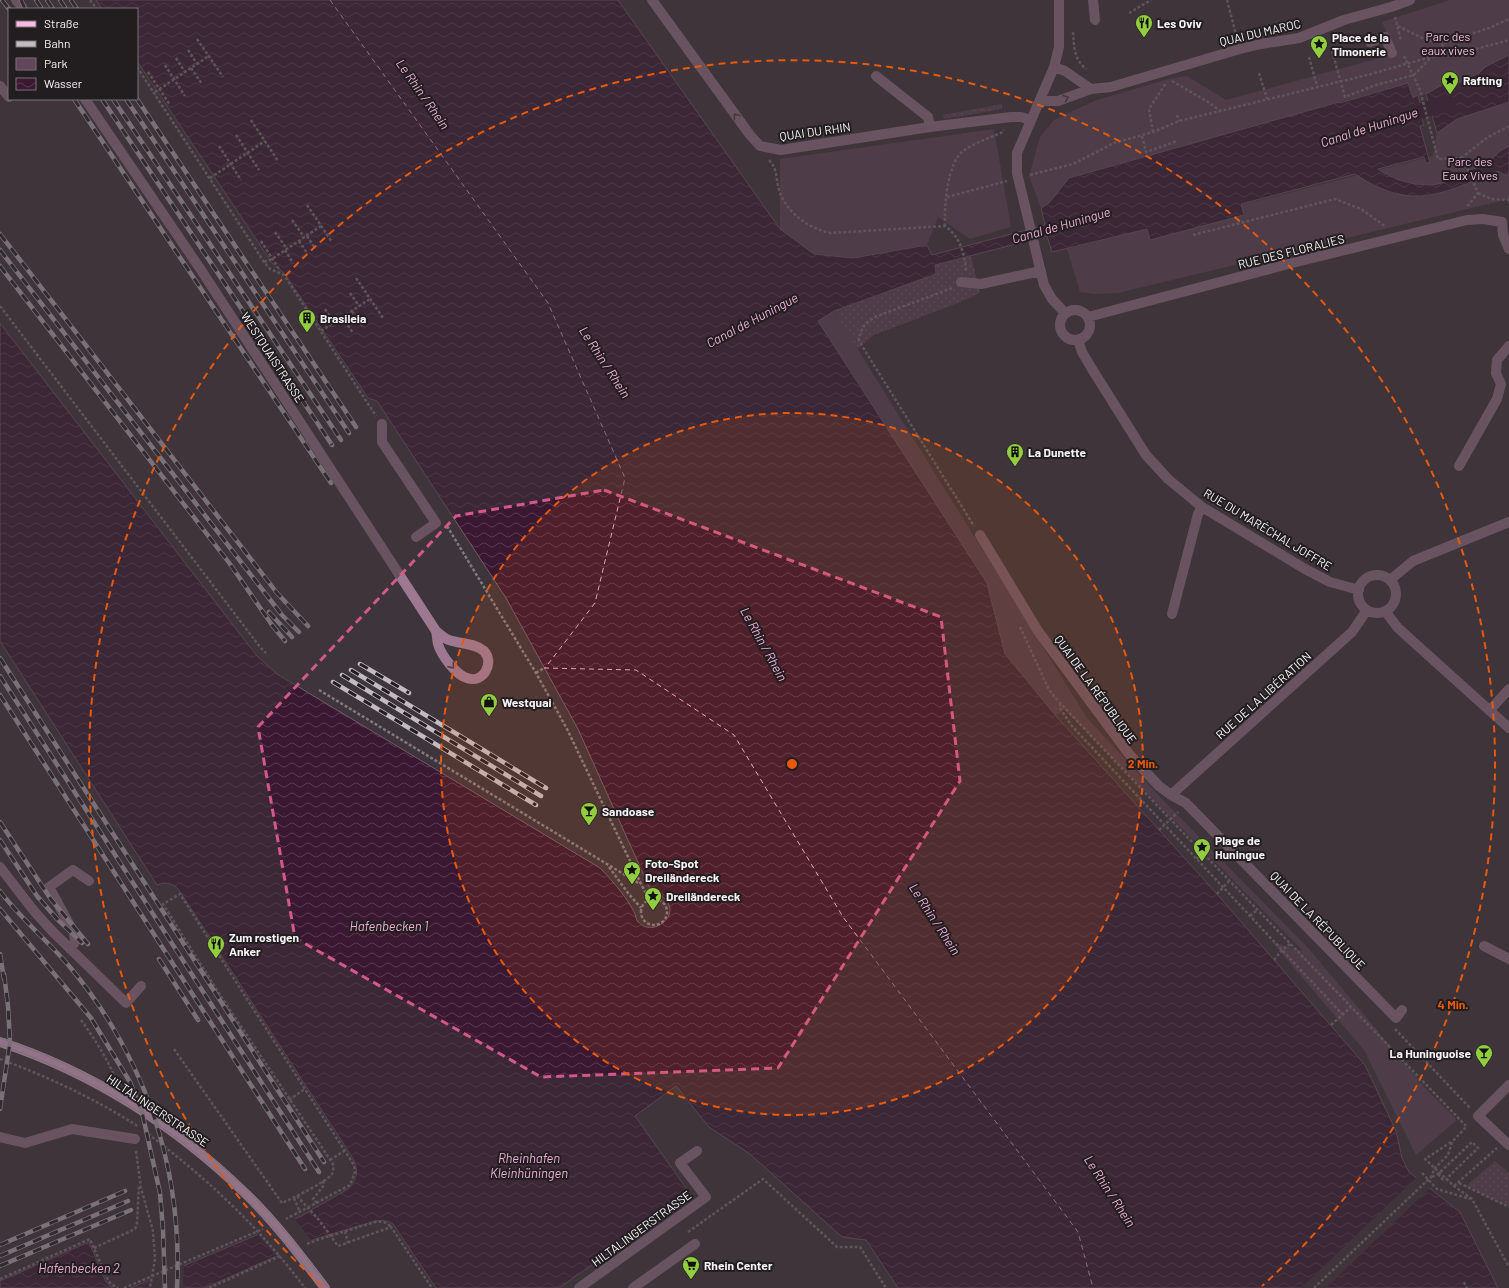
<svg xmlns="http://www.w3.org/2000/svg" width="1509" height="1288" font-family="Barlow,sans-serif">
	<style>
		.grass { fill: url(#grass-dots) }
		.park { fill: #634559 }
		.water { fill: url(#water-waves); stroke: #74596c }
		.pier { fill: #3e343b }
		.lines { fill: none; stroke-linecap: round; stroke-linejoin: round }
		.canal { stroke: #3b1831; stroke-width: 15 }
		.ferry { stroke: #eeacd7; stroke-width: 1; stroke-dasharray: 5 4; stroke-linecap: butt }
		.path { stroke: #837a80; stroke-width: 2.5; stroke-dasharray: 3 2; stroke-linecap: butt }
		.minor { stroke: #9d7890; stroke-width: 10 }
		.major { stroke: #f8bce4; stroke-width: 10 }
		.tram { stroke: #c2bbc0; stroke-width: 1 }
		.rail-casing { stroke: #c2bbc0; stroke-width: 4.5 }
		.rail { stroke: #221e20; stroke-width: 3; stroke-dasharray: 9; stroke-linecap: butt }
		.oneway { stroke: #4d3e47 }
		.marked { fill: none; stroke: #d2598a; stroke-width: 3; stroke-dasharray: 8 5; stroke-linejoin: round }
		.ring { fill: none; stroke: #e8590c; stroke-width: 2; stroke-dasharray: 7 5 }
		.labels { text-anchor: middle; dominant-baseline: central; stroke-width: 4; stroke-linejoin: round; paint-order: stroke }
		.poi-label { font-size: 12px; font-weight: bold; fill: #f8f2f6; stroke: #221e20; text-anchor: start }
		.street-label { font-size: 12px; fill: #f8f2f6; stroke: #221e20 }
		.park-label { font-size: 12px; fill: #fdbae6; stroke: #221e20 }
		.water-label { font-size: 13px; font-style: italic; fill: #eeacd7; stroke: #221e20 }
		.centre { fill: #e8590c; stroke: #221e20; stroke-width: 2 }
		.ring-label { font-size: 12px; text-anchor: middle; font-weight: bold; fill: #e8590c; stroke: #221e20; stroke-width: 4; stroke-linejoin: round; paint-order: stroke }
	</style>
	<defs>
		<pattern id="grass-dots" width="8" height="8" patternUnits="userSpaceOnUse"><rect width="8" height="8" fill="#634559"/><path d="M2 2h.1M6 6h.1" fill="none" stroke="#7a6071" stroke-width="1.8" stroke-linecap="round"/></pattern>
		<pattern id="water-waves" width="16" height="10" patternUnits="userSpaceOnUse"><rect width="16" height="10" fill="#3b1831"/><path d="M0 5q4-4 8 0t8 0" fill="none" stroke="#583a4f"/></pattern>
	</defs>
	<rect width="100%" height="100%" fill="#3e343b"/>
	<path class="grass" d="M1002 104V109L944 119 943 115Z
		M971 256 980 293 963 301 874 335 857 349 834 311 936 274 935 265Z
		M1495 1161 1509 1173V1207L1466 1186Z"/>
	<path class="park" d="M1450 0H1509V55L1485 67 1479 73 1460 82 1444 84 1426 94 1413 98 1408 83 1069 178 1049 203 1041 208 1029 176 1040 137 1054 120 1094 101 1168 79 1187 76 1226 100 1390 55 1394 50 1382 22Z
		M1509 102V199L1118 293 1095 294 1080 292 1067 249 1147 229 1150 240 1244 215 1241 205 1433 156 1437 133 1457 119Z
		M994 129 1011 227 970 239 938 217 927 245 853 258 814 254 780 229V159Z
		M834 311 1087 718 1162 799 1310 950 1427 1090 1457 1120 1416 1155 1364 1050 1272 942 1303 951 1064 709 1056 716 1005 654 987 583 818 321Z"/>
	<path class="water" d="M96 0H618L780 229 814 254 853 258 927 245 932 255 1045 225 1041 208 1049 203 1069 178 1339 102 1340 103 1408 83 1413 98 1418 95 1421 106 1415 108 1417 115H1421L1424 125 1420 126 1430 163H1426L1424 157 1378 169 1384 173 1399 180 1415 184 1432 185 1442 183 1489 162 1500 151 1509 146V175H1505L1498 171C1441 194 1412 212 1355 174L1241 204 1244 215 1150 240 1147 229 1052 252 1047 236 935 265 936 274 834 311 818 321 987 583 1005 654 1056 716 1217 894 1365 1065 1396 1131 1402 1158 1409 1172 1460 1212 1498 1288H898L866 1240 842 1237 750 1154 709 1127 676 1086 635 1116 691 1195 559 1288H436L393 1224C387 1220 382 1220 375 1221L315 1239 205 1288H131L299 1217 348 1189C358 1179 359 1169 352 1157L181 893C175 884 167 881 157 885L0 641V323L257 656 277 674 600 868C611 879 635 906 637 921 640 923 643 927 647 927 659 930 674 917 669 905 666 897 657 892 650 889L578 729 506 598 377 401 368 398 285 274 272 263 137 61V9H102Z
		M1509 55V102L1457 119 1437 133 1426 94 1444 84 1460 82 1479 73 1485 67Z
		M89 1242 106 1282 113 1288H0V1281Z"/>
	<path class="pier" d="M1418 1176 1431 1187 1326 1288H1301Z
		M293 1217 313 1242 278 1258 256 1233Z
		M184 1263 183 1288H147L149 1278Z"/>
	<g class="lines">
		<path class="canal" d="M1397 118 1449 103"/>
		<path class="ferry" d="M330 0 548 303 625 478 595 603 545 668
			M544 668 636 670 734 735 843 917 1078 1232 1093 1288"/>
		<path class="path" d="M90 0 97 9
			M1227 0 1237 38
			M1129 13 1151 0
			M1395 17 1401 41
			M1398 26 1426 40 1445 43 1489 28 1509 19
			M1073 32C1074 47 1074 59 1086 69
			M197 39 223 77
			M188 50 197 64
			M1332 51 1345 97 1376 85 1414 75 1445 43
			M1404 56 1420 90 1438 159 1461 158 1466 165 1478 193 1466 208
			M1309 57 1317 86
			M176 58 185 72
			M165 65 185 96
			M137 67 264 262 270 269 284 275 376 416
			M191 68 202 84
			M148 72 170 105
			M1259 73 1267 99
			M1172 81 1208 102 1220 111
			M155 92 209 56
			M1177 115 1179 121
			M251 120 278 161
			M1153 132 1149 109 1166 83
			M236 135 259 170
			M1142 136 1146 152 1177 141
			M219 146 241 180
			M1461 158 1488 137 1509 126
			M769 160C777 168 776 177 778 186 783 210 808 229 831 233L945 226C960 237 963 250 966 268L965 271
			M1030 175 1073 164 1114 143 1153 132 1179 121 1371 74 1434 56 1461 53 1509 40
			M210 178 265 141
			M1478 193 1491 199 1509 200
			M947 197 1007 181
			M307 205 332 242
			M292 220 304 237
			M945 226C944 208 947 163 963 151 975 143 989 138 1003 132L1004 130
			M275 232 287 249
			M1193 235 1335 199 1361 209 1386 227
			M307 236 315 248
			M261 241 280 271
			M299 241 307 253
			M285 250 293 263
			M264 262 272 259 321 226
			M356 278 383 318
			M952 288 875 317C865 323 860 329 859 341L974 526
			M350 293 359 306
			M0 306 260 647 266 653
			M325 309 334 323
			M352 311 363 327
			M342 317 353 333
			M321 331 370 299
			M447 526 536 673 567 729 641 884 649 899
			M1020 627 1049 690 1060 703 1170 819 1466 1126
			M536 673 544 668
			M319 690 640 884
			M1060 703V708L1071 725 1342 1014
			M1159 830 1178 812
			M1197 859 1202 853
			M609 867 628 893 641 908
			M1217 894 1229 881
			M641 912a13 13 0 1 1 26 0a13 13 0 1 1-26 0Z
			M1250 916 1257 910
			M1274 960 1282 950 1290 944
			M81 1020C95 1039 107 1059 117 1081
			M1331 1025 1351 1007
			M1395 1029 1470 1108
			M174 1049 282 1203C293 1198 325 1183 332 1174 334 1171 333 1168 333 1164L220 995 163 904 180 894 241 990 354 1165 355 1172 350 1185 286 1219
			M0 1059C48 1077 96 1099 139 1127
			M289 1100 305 1089
			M144 1131C206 1177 259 1227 305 1288
			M1451 1142 1425 1159 1454 1186 1472 1199 1509 1267
			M136 1151 141 1188 153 1231 155 1259 150 1288
			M330 1160 344 1151
			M1422 1173 1437 1189 1470 1199
			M1438 1174 1444 1181
			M1432 1177 1438 1174 1472 1142 1478 1148 1446 1179
			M1459 1183 1509 1207
			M1454 1186 1497 1148
			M297 1196 319 1220 338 1246 391 1227 432 1288
			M294 1198 300 1212
			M317 1203 313 1199 324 1185 323 1180
			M345 1231 348 1243
			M688 1232 763 1179 837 1247H860L886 1288
			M307 1244 317 1240 375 1222C382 1221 386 1222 391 1227
			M94 1248 131 1231 135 1229 137 1223 139 1185
			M0 1279 90 1239 108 1280 111 1284 118 1288
			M1464 1282 1467 1288
			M124 1288 263 1229
			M209 1288 280 1256
			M1314 1288 1431 1177 1435 1168 1448 1155 1452 1142 1467 1126"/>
		<path class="minor" d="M16 0 23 9
			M652 0 750 135 760 146 781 150 930 127 1011 117H1021L1031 120
			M1059 0V47L1054 67 1017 153V173L1044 285 1052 299 1065 313
			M1093 0 1095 20
			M1369 39 1370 42 1385 37 1392 53
			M1054 67 1065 71 1091 89
			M876 76 928 117 930 127
			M0 86 9 97
			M85 99 201 270 436 631C440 634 444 638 449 640 460 644 475 643 484 651 495 663 483 684 467 678 456 675 441 655 438 644 437 640 437 635 436 631
			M1040 101H1058L1091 89 1111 87 1240 49 1261 44 1299 38 1344 20 1391 7 1410 0
			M1502 222 1503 235 1509 249
			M961 282 981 284 1041 271
			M1060 325a15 15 0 1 1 30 0a15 15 0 1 1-30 0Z
			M1088 317 1292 263 1467 220 1483 219 1502 222
			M1078 340 1082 352 1092 369 1146 455 1168 479 1202 507 1305 569 1330 582 1359 590
			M382 424V442L436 523 416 537
			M1459 466 1497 399 1501 384 1496 373 1497 360 1509 346
			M980 535 1038 631 1129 754 1159 786 1171 795 1186 803 1396 1018 1402 1010
			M1358 594a19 19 0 1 1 38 0a19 19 0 1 1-38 0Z
			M1390 580 1413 561 1509 522
			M1385 611 1398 628 1509 728
			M1172 614 1198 514 1202 507
			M1490 710 1509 689
			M1171 795 1352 632 1367 610
			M0 867 34 911 52 931 126 1003 141 986
			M1484 946 1509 959
			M70 949 75 942 74 933 49 887 73 870 89 881
			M1509 1085 1478 1116 1509 1145
			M0 1137 25 1143 72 1129 135 1139
			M579 1288 706 1197 680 1163 697 1151
			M633 1288 695 1244"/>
		<path class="major" d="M0 1042C92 1072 176 1126 245 1193 275 1222 300 1255 325 1288"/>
		<path class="tram" d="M0 1038C104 1073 199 1135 273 1217 293 1239 311 1264 329 1288
			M0 1045C127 1088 229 1166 309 1272"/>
		<defs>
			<path id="rail" d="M2 0 9 9
				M21 0 25 9
				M36 0 42 9
				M47 0 53 9
				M60 0 66 9
				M71 0 77 9
				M74 99 331 483
				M102 99 332 445
				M113 99 341 440
				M126 99 349 433
				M137 99 356 427
				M0 234 277 593 308 626
				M0 250 268 597 282 615 299 632
				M0 266 230 564 272 625 285 641
				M269 612 292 637
				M0 658 324 1162
				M360 664 409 693
				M351 670 546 788
				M342 675 541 796
				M0 676 319 1172
				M333 682 536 805
				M0 695 305 1169
				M0 822 50 898 88 944
				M0 840 37 896 58 920 82 943
				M0 891C21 919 48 941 70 967 146 1059 183 1169 177 1288
				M0 909 91 1018 130 1082 142 1112 160 1193 163 1230 165 1288
				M0 954 4 979
				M159 959 198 1020
				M0 1109 10 1042 8 1006 4 974
				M0 1245 125 1191
				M0 1256 128 1201
				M0 1266 131 1210"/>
		</defs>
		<use href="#rail" class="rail-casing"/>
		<use href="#rail" class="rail"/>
	</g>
	<defs><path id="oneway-chevron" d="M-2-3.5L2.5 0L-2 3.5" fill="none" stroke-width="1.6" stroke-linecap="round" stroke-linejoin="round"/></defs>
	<g class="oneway">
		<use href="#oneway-chevron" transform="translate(1066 98) rotate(-20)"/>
		<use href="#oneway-chevron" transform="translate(736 116) rotate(-126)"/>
		<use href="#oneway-chevron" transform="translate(452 666) rotate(49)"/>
	</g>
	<path d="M0 0H1509V1288H0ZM604 490 941 617 960 781 778 1068 541 1077 295 938 258 727 456 516Z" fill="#3e343b" fill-opacity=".55" fill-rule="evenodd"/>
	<path class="marked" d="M604 490 941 617 960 781 778 1068 541 1077 295 938 258 727 456 516Z"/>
	<circle cx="792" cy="764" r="351" fill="#e8590c" fill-opacity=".12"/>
	<g class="ring">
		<circle cx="792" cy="764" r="351"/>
		<path d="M322 1286A703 703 0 1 1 1262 1286"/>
	</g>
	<defs>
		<symbol id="restaurant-pin" viewBox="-11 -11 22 30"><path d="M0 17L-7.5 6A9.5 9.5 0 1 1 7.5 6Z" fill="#91cd3f" stroke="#221e20"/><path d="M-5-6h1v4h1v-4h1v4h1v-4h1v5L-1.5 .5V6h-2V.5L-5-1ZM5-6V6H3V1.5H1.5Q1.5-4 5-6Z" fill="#111"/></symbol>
		<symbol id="sight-pin" viewBox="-11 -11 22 30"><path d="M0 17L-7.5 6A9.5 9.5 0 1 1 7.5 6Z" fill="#91cd3f" stroke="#221e20"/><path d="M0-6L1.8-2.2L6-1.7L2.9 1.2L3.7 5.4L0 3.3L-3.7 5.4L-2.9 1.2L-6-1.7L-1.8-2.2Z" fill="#111"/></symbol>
		<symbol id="building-pin" viewBox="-11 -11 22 30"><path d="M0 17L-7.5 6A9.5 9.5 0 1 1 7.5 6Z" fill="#91cd3f" stroke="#221e20"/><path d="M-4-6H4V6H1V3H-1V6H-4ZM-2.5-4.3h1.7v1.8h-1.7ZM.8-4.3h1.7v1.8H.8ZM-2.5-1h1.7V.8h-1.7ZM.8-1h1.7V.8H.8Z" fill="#111"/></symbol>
		<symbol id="shop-pin" viewBox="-11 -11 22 30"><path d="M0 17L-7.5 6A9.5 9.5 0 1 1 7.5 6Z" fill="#91cd3f" stroke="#221e20"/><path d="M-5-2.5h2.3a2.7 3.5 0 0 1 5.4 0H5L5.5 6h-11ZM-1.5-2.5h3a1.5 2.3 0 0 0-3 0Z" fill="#111"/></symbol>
		<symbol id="bar-pin" viewBox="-11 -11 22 30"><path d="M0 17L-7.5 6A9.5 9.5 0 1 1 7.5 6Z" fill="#91cd3f" stroke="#221e20"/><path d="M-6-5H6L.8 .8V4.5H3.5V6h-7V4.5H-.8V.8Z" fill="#111"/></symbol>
		<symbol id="supermarket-pin" viewBox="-11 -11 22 30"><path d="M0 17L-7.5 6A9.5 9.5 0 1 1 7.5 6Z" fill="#91cd3f" stroke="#221e20"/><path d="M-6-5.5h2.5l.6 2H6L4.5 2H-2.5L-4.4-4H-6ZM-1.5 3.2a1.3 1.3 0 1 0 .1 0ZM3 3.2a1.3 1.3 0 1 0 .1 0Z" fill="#111"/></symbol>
	</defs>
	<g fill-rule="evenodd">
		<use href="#restaurant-pin" x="1134" y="13" width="20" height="27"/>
		<use href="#sight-pin" x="1309" y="34" width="20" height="27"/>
		<use href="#sight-pin" x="1440" y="70" width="20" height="27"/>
		<use href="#building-pin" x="297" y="308" width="20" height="27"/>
		<use href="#building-pin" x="1005" y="442" width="20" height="27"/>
		<use href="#shop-pin" x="479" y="692" width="20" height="27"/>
		<use href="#bar-pin" x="579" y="801" width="20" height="27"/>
		<use href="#sight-pin" x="1192" y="837" width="20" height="27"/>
		<use href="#sight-pin" x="622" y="860" width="20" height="27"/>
		<use href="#sight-pin" x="643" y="886" width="20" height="27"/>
		<use href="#restaurant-pin" x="206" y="934" width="20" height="27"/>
		<use href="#bar-pin" x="1474" y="1043" width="20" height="27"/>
		<use href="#supermarket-pin" x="681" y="1255" width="20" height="27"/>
	</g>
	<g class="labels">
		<g class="poi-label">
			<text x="1157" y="23">Les Oviv</text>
			<text x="1332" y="37">Place de la<tspan x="1332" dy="14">Timonerie</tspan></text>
			<text x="1463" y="80">Rafting</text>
			<text x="320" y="318">Brasileia</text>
			<text x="1028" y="452">La Dunette</text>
			<text x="502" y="702">Westquai</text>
			<text x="602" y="811">Sandoase</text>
			<text x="1215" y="840">Plage de<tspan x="1215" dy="14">Huningue</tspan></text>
			<text x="645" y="863">Foto-Spot<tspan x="645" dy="14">Dreiländereck</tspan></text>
			<text x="666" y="896">Dreiländereck</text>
			<text x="229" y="937">Zum rostigen<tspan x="229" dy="14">Anker</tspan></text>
			<text x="1471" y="1053" text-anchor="end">La Huninguoise</text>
			<text x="704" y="1265">Rhein Center</text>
		</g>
		<g class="street-label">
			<text transform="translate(1260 32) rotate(-13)">QUAI DU MAROC</text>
			<text transform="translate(815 131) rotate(-8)">QUAI DU RHIN</text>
			<text transform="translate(1291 251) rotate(-14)">RUE DES FLORALIES</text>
			<text transform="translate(273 357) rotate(57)">WESTQUAISTRASSE</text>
			<text transform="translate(1268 529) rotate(31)">RUE DU MARÉCHAL JOFFRE</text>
			<text transform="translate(1096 689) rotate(54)">QUAI DE LA RÉPUBLIQUE</text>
			<text transform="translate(1263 695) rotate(-42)">RUE DE LA LIBÉRATION</text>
			<text transform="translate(1318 920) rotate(46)">QUAI DE LA RÉPUBLIQUE</text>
			<text transform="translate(158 1110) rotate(34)">HILTALINGERSTRASSE</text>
			<text transform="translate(641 1228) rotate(-36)">HILTALINGERSTRASSE</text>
		</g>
		<g class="park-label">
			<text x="1448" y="36">Parc des<tspan x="1448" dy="14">eaux vives</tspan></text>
			<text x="1470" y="161">Parc des<tspan x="1470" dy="14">Eaux Vives</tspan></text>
		</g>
		<g class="water-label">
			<text transform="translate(423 94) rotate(55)">Le Rhin / Rhein</text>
			<text transform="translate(1369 127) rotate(-18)">Canal de Huningue</text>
			<text transform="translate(1061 225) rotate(-16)">Canal de Huningue</text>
			<text transform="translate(752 320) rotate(-28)">Canal de Huningue</text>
			<text transform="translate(605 362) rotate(57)">Le Rhin / Rhein</text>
			<text transform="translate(764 644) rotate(61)">Le Rhin / Rhein</text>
			<text transform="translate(935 919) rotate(57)">Le Rhin / Rhein</text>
			<text x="389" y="926">Hafenbecken 1</text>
			<text x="529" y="1158">Rheinhafen<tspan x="529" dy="15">Kleinhüningen</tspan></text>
			<text transform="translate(1110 1191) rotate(57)">Le Rhin / Rhein</text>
			<text x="79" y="1268">Hafenbecken 2</text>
		</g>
	</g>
	<circle cx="792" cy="764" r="6" class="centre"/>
	<g class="ring-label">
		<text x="1143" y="768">2 Min.</text>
		<text x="1453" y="1009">4 Min.</text>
	</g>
	<rect x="8" y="8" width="130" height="92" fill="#221e20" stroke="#787376"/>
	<rect x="16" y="21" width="20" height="6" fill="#f8bce4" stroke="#787376"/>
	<text x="44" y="28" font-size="12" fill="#f8f2f6">Straße</text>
	<rect x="16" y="41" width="20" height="6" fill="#c2bbc0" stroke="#787376"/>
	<text x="44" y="48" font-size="12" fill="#f8f2f6">Bahn</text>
	<rect x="16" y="58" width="20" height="12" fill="#634559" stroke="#787376"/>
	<text x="44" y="68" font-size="12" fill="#f8f2f6">Park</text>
	<rect x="16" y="78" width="20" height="12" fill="url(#water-waves)" stroke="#787376"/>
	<text x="44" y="88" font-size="12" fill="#f8f2f6">Wasser</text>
</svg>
